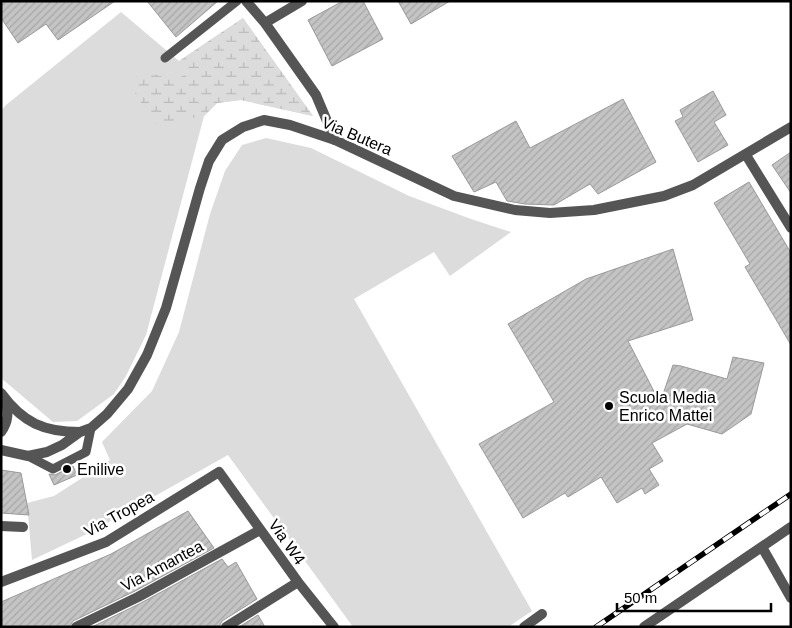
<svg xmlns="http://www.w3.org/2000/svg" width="792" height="628" font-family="Helvetica,sans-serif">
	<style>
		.green { fill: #dcdcdc }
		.wetland { fill: url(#wetland-marsh) }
		.building { fill: url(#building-hatch); stroke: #999 }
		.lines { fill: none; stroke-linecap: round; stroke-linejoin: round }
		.service { stroke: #555; stroke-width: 9 }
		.minor { stroke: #555; stroke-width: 10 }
		.tertiary { stroke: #555; stroke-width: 10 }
		.rail-casing { stroke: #000; stroke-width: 5.5 }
		.rail { stroke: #fff; stroke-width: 4; stroke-dasharray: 11; stroke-linecap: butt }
		.poi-dot { fill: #000; stroke: #fff; stroke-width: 2 }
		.labels { text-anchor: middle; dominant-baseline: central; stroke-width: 5; stroke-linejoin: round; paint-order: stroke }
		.street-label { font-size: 16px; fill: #000; stroke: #fff }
		.poi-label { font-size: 16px; fill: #000; stroke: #fff; text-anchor: start }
	</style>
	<defs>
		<pattern id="wetland-marsh" width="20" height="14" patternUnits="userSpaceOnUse" patternTransform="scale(1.25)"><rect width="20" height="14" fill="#dcdcdc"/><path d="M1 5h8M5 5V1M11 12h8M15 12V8" fill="none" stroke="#bbb"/></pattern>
		<pattern id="building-hatch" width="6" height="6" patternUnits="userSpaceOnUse" patternTransform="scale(1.25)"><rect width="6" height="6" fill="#c4c4c4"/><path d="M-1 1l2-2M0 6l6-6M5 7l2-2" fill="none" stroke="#a7a7a7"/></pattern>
	</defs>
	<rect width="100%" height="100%" fill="#fff"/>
	<path class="green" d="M121 12 179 61 243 18 313 116 241 100 217 103 204 116 146 335 126 376 114 394 77 421 53 422 1 378V111L6 105Z
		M266 138 311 148 409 196 471 219 511 232 450 276 434 252 354 299 532 611 508 627H353L228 455 91 532 32 560 27 503 54 496 110 460 102 442 152 391 179 332 210 214 225 171 242 145Z"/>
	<path class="wetland" d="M243 18 313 116 241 100 217 103 204 116 154 124 135 93 137 69 174 80 191 72 179 61Z"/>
	<path class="building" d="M1 1H115L58 40 46 24 18 43 1 18Z
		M147 1H218L176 37Z
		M343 1H363L383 39 332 66 308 20Z
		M398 1H450L411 24Z
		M713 91 726 115 714 122 728 145 698 162 675 121 683 117 680 110Z
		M623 99 656 162 598 194 590 184 554 205 525 204 507 201 496 182 474 192 452 156 516 121 530 148Z
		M791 152V193L772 165Z
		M749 182 791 253V345L745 267 750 264 714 203Z
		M673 249 693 320 628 341 660 403 673 365 681 366 727 379 733 357 764 363 751 414 722 434 687 424 652 443 663 461 649 469 659 485 645 494 642 488 617 503 601 477 568 497 565 493 523 518 479 444 554 402 508 324 586 279Z
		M73 466 77 475 54 485 49 474 55 475Z
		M1 470 21 473 29 515 1 513Z
		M188 511 214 548 135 591 73 621 69 627H1V602L111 554Z
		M222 559 228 567 236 562 257 599 222 621 219 627H92L141 603Z
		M258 615 265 627H239Z"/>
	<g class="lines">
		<path class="service" d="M165 58 237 1
			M28 456 53 469 86 452 91 428"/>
		<path class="minor" d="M246 1 265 23 316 95 335 140
			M265 23 302 1
			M746 155 791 228
			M1 526 23 527
			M762 547 791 598
			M1 582 106 542 219 472 298 582 334 627
			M76 627 138 597 260 530
			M226 627 298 582
			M524 627 542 614
			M644 627 791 527"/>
		<path class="tertiary" d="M1 393C23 423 44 432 80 432
			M1 432C9 421 8 413 6 400
			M1 450 28 456 47 452 62 445 80 432 91 428 107 414 128 389 147 355 166 308 200 188 209 161 222 140 243 127 264 120 290 125 335 140 454 196 515 210 550 213 594 210 664 196 693 185 791 127"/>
		<defs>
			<path id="rail" d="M596 627 791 494"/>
		</defs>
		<use href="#rail" class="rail-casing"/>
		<use href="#rail" class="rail"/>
	</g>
	<g class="poi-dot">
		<circle cx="609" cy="406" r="5"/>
		<circle cx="67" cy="469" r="5"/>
	</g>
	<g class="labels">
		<g class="street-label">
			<text transform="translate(357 136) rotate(23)">Via Butera</text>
			<text transform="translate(119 514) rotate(-29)">Via Tropea</text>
			<text transform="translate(287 542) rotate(55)">Via W4</text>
			<text transform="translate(162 566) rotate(-28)">Via Amantea</text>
		</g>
		<g class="poi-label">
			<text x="619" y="397">Scuola Media<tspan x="619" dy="18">Enrico Mattei</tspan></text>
			<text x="77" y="469">Enilive</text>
		</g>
	</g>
	<rect width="792" height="628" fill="none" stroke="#000000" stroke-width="5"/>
	<path d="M617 603v8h154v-8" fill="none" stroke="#000000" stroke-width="2.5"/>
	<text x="624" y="603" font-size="15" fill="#000000" stroke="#ffffff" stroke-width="4" paint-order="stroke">50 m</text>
</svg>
